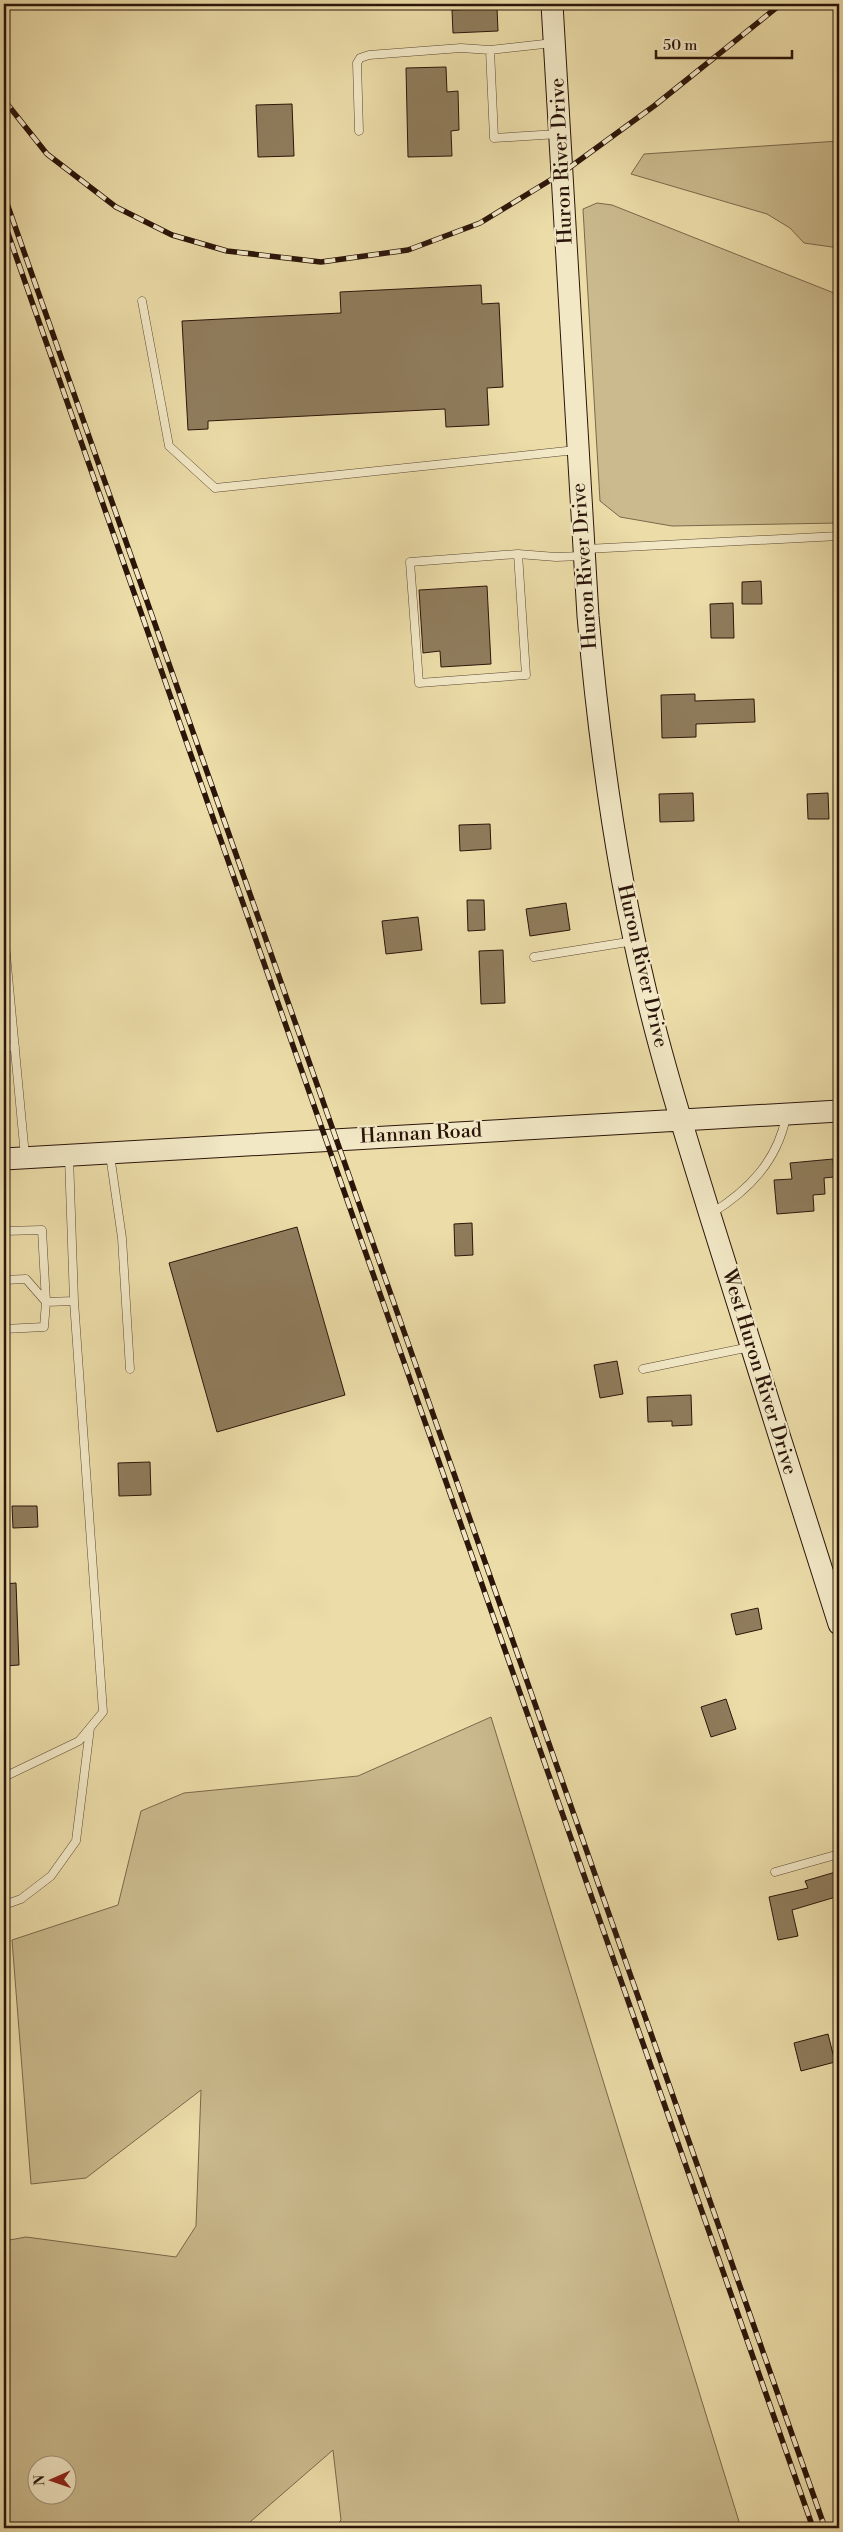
<svg xmlns="http://www.w3.org/2000/svg" width="843" height="2532" font-family="'Libre Bodoni',serif">
	<style>
		.green { fill: #caba8d; stroke: #7a684c; fill-rule: evenodd }
		.building { fill: #8f7c5c; stroke: #2b150a }
		.lines { fill: none; stroke-linecap: round; stroke-linejoin: round }
		.lane-casing { stroke: #5b4732; stroke-width: 9 }
		.secondary-casing { stroke: #2b150a; stroke-width: 23 }
		.lane { stroke: #f2e8c6; stroke-width: 8 }
		.secondary { stroke: #f2e8c6; stroke-width: 21 }
		.rail-casing { stroke: #2b150a; stroke-width: 5.5 }
		.rail { stroke: #f2e8c6; stroke-width: 4; stroke-dasharray: 11; stroke-linecap: butt }
		.labels { text-anchor: middle; dominant-baseline: central; stroke-width: 4.5; stroke-linejoin: round; paint-order: stroke }
		.street-label { font-size: 20px; fill: #2b150a; stroke: #f2e8c6 }
	</style>
	<rect width="100%" height="100%" fill="#ebdca8"/>
	<filter id="stains"><feTurbulence type="fractalNoise" baseFrequency=".004" numOctaves="4"/><feColorMatrix values="0 0 0 0 .2 0 0 0 0 .09 0 0 0 0 .02 0 0 0 .5 -.17"/></filter>
	<radialGradient id="worn" r=".72"><stop offset=".6" stop-color="#630" stop-opacity="0"/><stop offset="1" stop-color="#630" stop-opacity=".3"/></radialGradient>
	<path class="green" d="M839 141V248L804 243 790 228 767 214 631 174 644 154Z
		M597 203 612 205 839 295V523L672 526 620 517 600 501 583 209Z
		M491 1717 741 2528H334L341 2520 333 2450 243 2528H4V2241L26 2237 176 2257 196 2226 201 2090 86 2178 31 2184 12 1940 118 1905 141 1811 184 1793 358 1776ZM38 2464H68V2494H38Z"/>
	<path class="building" d="M497 8 498 31 453 33 452 10Z
		M446 67 447 92 458 91 459 130 451 131 452 156 408 157 406 68Z
		M292 104 294 156 258 157 256 105Z
		M481 285 482 304 499 303 503 387 487 388 489 425 446 427 445 409 208 421V429L188 430 182 321 341 313 340 292Z
		M761 581 762 604H742V582Z
		M487 586 491 664 441 667 440 651 423 653 419 590Z
		M733 603 734 638H711L710 604Z
		M695 694V701L754 699 755 722 696 724V737L662 738 661 695Z
		M693 793 694 821 660 822 659 794Z
		M828 793 829 819H808L807 794Z
		M490 824 491 849 460 851 459 825Z
		M467 900H484L485 930 468 931Z
		M566 903 570 930 530 936 526 909Z
		M418 917 422 950 386 954 382 921Z
		M503 950 505 1003 481 1004 479 951Z
		M833 1159 834 1177 824 1178 825 1194 813 1195 814 1211 777 1214 774 1180 792 1179 790 1163Z
		M472 1223 473 1255 455 1256 454 1224Z
		M297 1227 345 1395 217 1432 169 1263Z
		M617 1361 623 1394 600 1398 594 1365Z
		M691 1395 692 1425 672 1426V1421L648 1422 647 1397Z
		M150 1462 151 1495 119 1496 118 1463Z
		M12 1506H37L38 1527 13 1528Z
		M16 1583 19 1665 4 1666V1584Z
		M758 1608 762 1629 736 1635 731 1614Z
		M726 1699 736 1729 711 1737 701 1707Z
		M839 1871V1896L792 1910 798 1936 778 1940 769 1897 808 1888 805 1881Z
		M828 2034 835 2062 801 2071 794 2043Z"/>
	<g class="lines">
		<defs>
			<path id="lane" d="M553 43 490 50 494 138 558 134
				M359 131 357 63 360 58 369 55 461 48 490 50
				M142 301 169 446 215 488 576 450
				M586 549 839 536
				M518 554 526 675 419 683 410 562 518 554 556 557 582 556
				M4 934 25 1156
				M534 957 634 941
				M4 1047H15
				M110 1155 122 1238 130 1369
				M712 1213C749 1190 777 1161 786 1117
				M4 1231 42 1230 46 1302 44 1327 4 1329
				M4 1280 26 1279 46 1302
				M46 1302 74 1301
				M643 1369 750 1347
				M4 1777 79 1741 103 1712 74 1301 69 1157
				M775 1872 839 1854
				M4 1905 21 1899 51 1876 76 1841 90 1728"/>
			<path id="secondary" d="M552 4 588 616C599 742 616 866 645 988 663 1065 687 1140 710 1215 752 1351 796 1488 839 1624
				M4 1159 839 1111"/>
		</defs>
		<use href="#lane" class="lane-casing"/>
		<use href="#secondary" class="secondary-casing"/>
		<use href="#lane" class="lane"/>
		<use href="#secondary" class="secondary"/>
		<defs>
			<path id="rail" d="M4 100 47 154 116 207 172 235 227 251 321 262 408 250 480 223 562 173 654 106 781 4
				M4 195 825 2528
				M4 222 813 2528"/>
		</defs>
		<use href="#rail" class="rail-casing"/>
		<use href="#rail" class="rail"/>
	</g>
	<g class="labels">
		<g class="street-label">
			<text transform="translate(562 161) rotate(-93)">Huron River Drive</text>
			<text transform="translate(585 566) rotate(-94)">Huron River Drive</text>
			<text transform="translate(642 966) rotate(77)">Huron River Drive</text>
			<text transform="translate(421 1134) rotate(-3)">Hannan Road</text>
			<text transform="translate(759 1372) rotate(73)">West Huron River Drive</text>
		</g>
	</g>
	<rect width="843" height="2532" fill="none" stroke="#ebdca8" stroke-width="20"/>
	<rect x="5" y="5" width="833" height="2522" fill="none" stroke="#2b150a" stroke-width="2.5"/>
	<rect x="10" y="10" width="823" height="2512" fill="none" stroke="#2b150a"/>
	<g transform="translate(52 2480) rotate(268)"><circle r="24" fill="#f2e8c6" stroke="#a2947b"/>
	<path d="M0-4L9 19L0 12L-9 19Z" fill="#8f2418"/>
	<text y="-8" font-size="14" font-weight="bold" text-anchor="middle" fill="#2b150a">N</text>
	</g>
	<path d="M656 50v8h136v-8" fill="none" stroke="#2b150a" stroke-width="2.5"/>
	<text x="663" y="50" font-size="15" fill="#2b150a" stroke="#f2e8c6" stroke-width="4" paint-order="stroke">50 m</text>
	<rect width="100%" height="100%" filter="url(#stains)"/>
	<rect width="100%" height="100%" fill="url(#worn)"/>
</svg>
